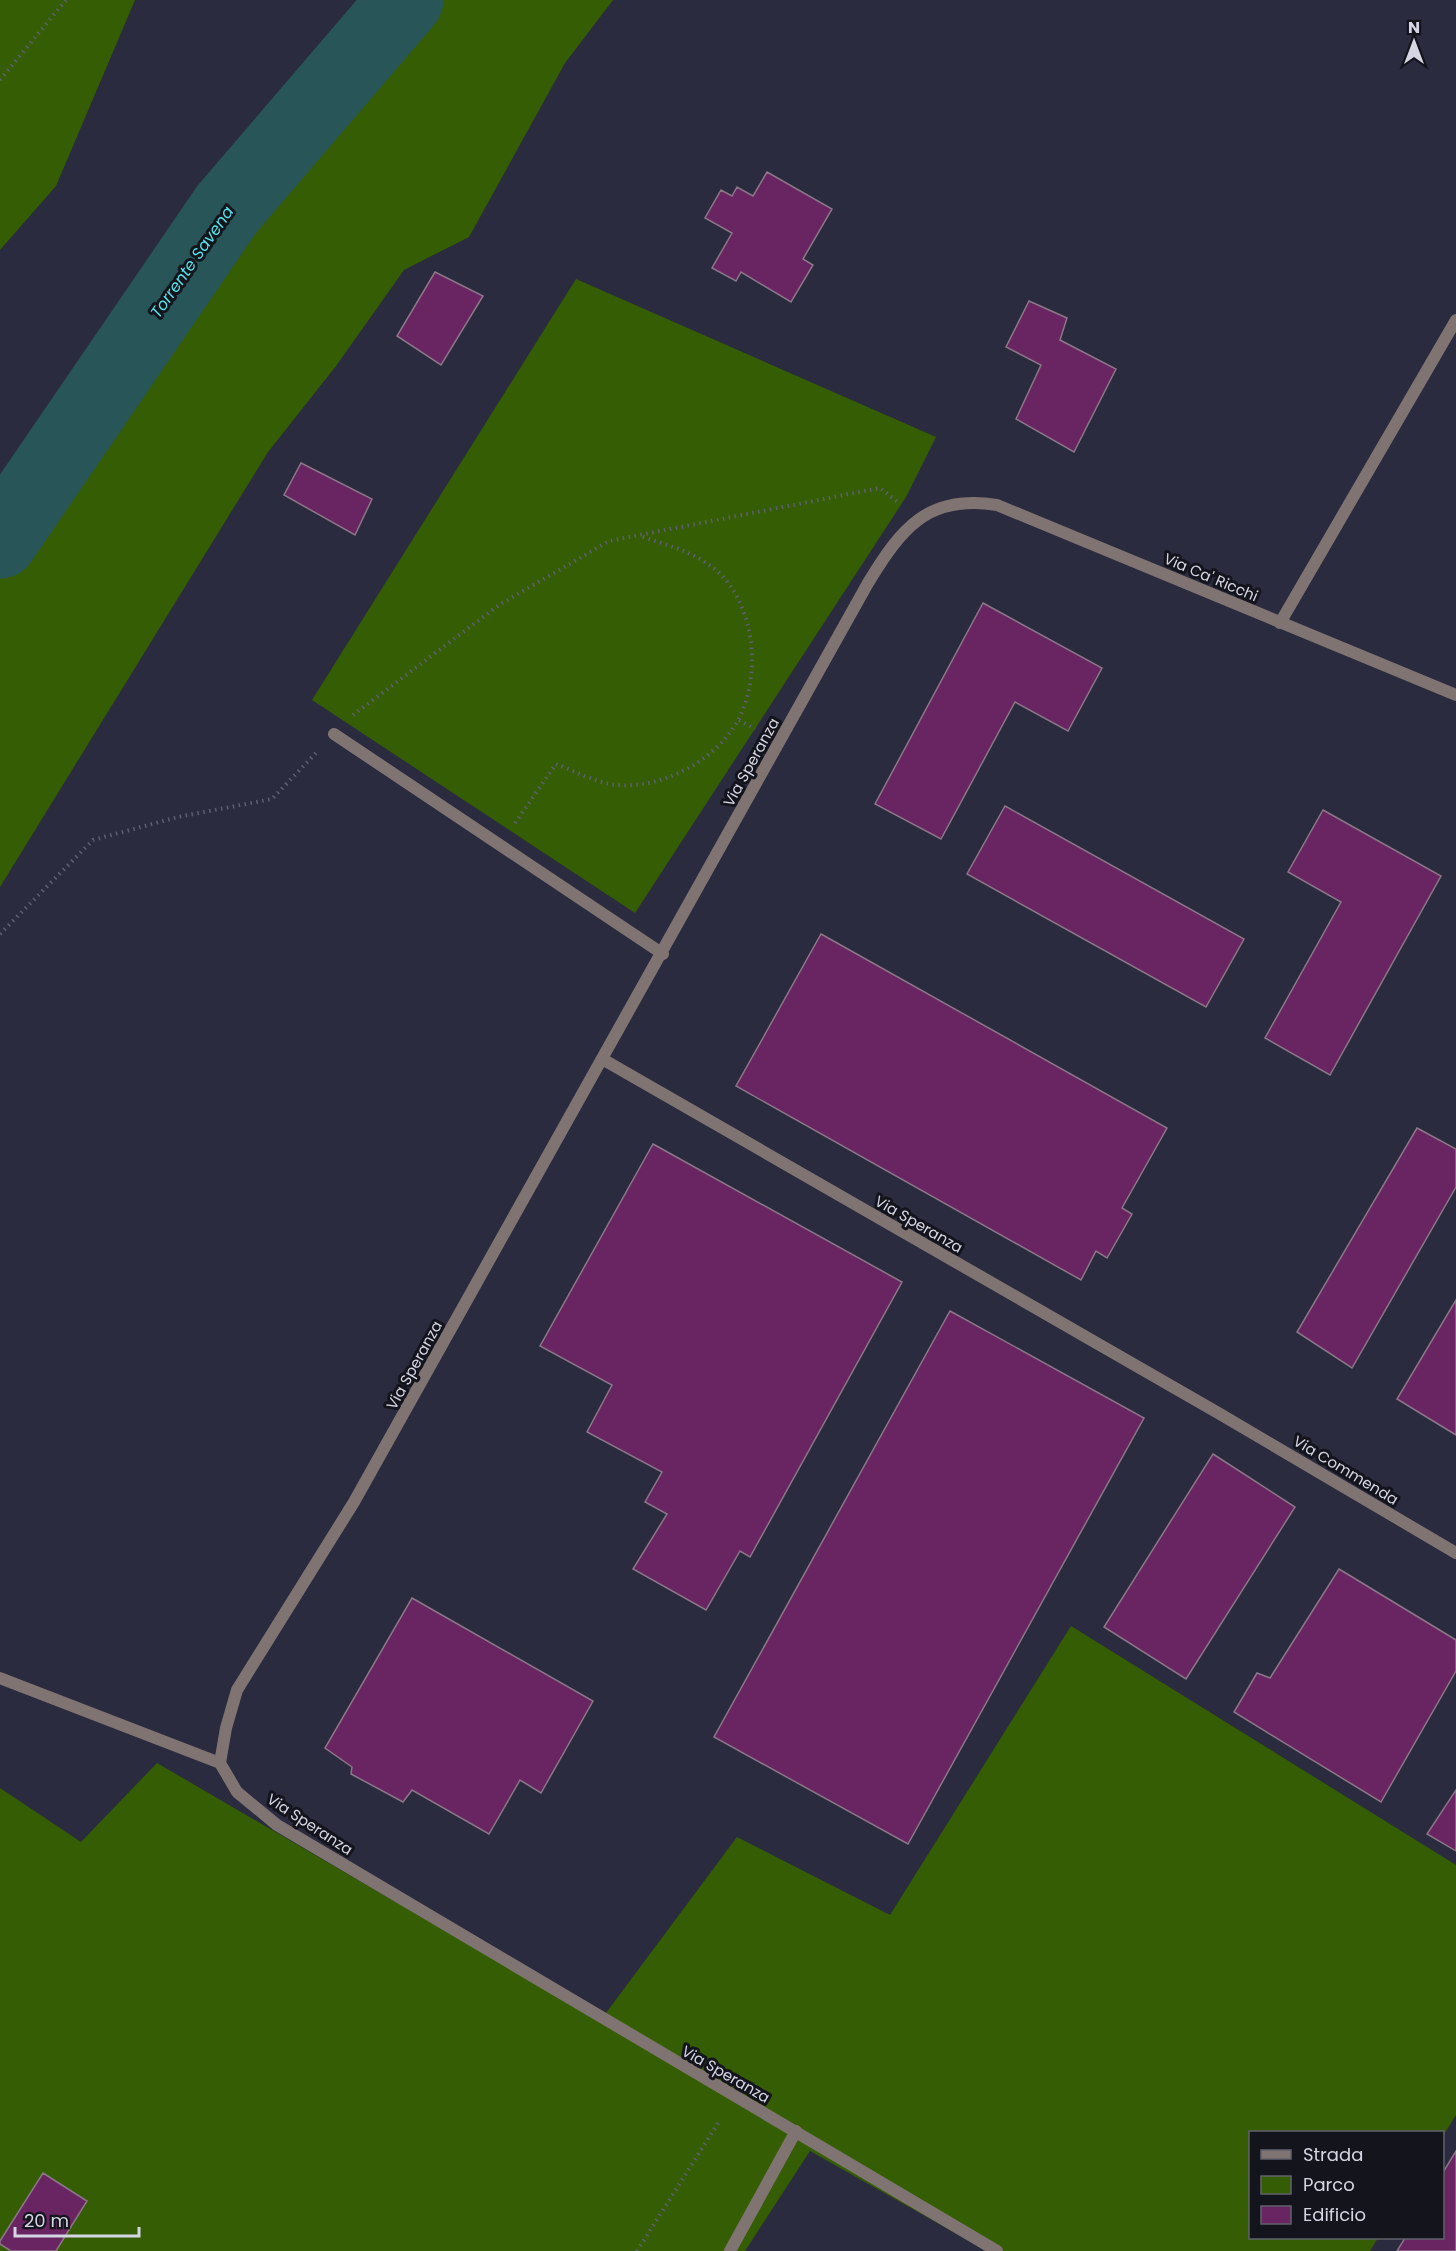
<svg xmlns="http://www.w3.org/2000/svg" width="1456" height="2251" font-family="Poppins,sans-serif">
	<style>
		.green { fill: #355d03 }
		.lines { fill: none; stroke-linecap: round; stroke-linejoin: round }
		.river { stroke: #285557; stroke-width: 75 }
		.building { fill: #682561; stroke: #8b7787; stroke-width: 1.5 }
		.path { stroke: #5e5f70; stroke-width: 4; stroke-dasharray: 1.5 4.5; stroke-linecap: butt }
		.lane { stroke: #807472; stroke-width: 12 }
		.street { stroke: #807472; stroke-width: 12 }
		.labels { text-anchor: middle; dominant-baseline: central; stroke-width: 6; stroke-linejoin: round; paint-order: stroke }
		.street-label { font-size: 15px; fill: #d5d6e3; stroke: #14141d }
		.water-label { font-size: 16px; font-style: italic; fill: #53e5eb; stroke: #14141d }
	</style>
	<rect width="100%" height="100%" fill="#2a2b3e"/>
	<path class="green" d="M0 0H135L56 186 0 250Z
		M406 0H613L565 63 469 237 404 270 336 366 268 452 0 887V541L227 209Z
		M576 279 936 437 906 497 635 913 312 700Z
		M1071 1626 1456 1865V2115L1443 2136 1442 2132H1250V2238H1378L1370 2251H987L810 2151 745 2251H0V1788L81 1842 157 1763 600 2021 737 1837 890 1915Z"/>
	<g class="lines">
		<path class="river" d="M0 541 227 209 406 0"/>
	</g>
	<path class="building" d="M767 172 832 209 803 259 813 265 791 302 741 272 736 281 712 268 732 233 705 218 721 190 732 196 737 187 753 196Z
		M435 272 483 296 441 365 397 336Z
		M1029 301 1067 318 1060 340 1116 369 1074 452 1016 419 1041 365 1006 347Z
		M301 463 372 499 355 535 284 495Z
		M983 603 1102 668 1068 731 1015 702 941 839 875 804Z
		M1005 806 1244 939 1206 1007 967 874Z
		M1323 810 1441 876 1330 1075 1265 1038 1341 902 1288 872Z
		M821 934 1167 1128 1122 1208 1132 1214 1107 1258 1096 1251 1081 1280 736 1086Z
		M1417 1128 1456 1149V1187L1352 1368 1297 1332Z
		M653 1144 902 1282 750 1557 740 1551 706 1610 633 1569 667 1514 645 1502 662 1472 587 1432 612 1385 540 1346Z
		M1456 1300V1435L1397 1399Z
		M950 1311 1144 1418 908 1844 714 1737Z
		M1213 1454 1295 1507 1186 1679 1104 1627Z
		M1339 1569 1456 1640V1671L1381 1802 1234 1712 1257 1673 1270 1678Z
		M412 1598 593 1701 541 1793 520 1780 489 1834 412 1790 403 1802 351 1774 352 1767 325 1748Z
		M1456 1790V1851L1427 1834Z
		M1456 2151V2251H1397L1405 2238H1442V2174Z
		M43 2173 87 2201 56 2251H11L0 2244V2241Z"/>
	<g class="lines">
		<path class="path" d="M0 80 66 0
			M353 715 499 605 609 541 880 488 899 503
			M739 720 755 729
			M515 823 556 764C574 771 597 783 616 785 662 789 716 761 738 720 762 675 755 606 718 572 696 552 667 545 640 536
			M0 934 93 840 178 817 272 799 316 753
			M637 2251 720 2120"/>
		<path class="lane" d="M730 2251 796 2131"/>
		<path class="street" d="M1280 623 1456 320
			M334 734 663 954
			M604 1060 1220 1414 1456 1553
			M0 1678 220 1763
			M997 2251 277 1825 237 1792 220 1763 226 1728 237 1690 354 1502 868 583C901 529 927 494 997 505L1456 695"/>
	</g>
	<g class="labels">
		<g class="street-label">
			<text transform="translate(1211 577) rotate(23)">Via Ca' Ricchi</text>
			<text transform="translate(751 762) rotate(-61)">Via Speranza</text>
			<text transform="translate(919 1224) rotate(30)">Via Speranza</text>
			<text transform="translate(414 1365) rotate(-61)">Via Speranza</text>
			<text transform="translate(1346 1470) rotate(31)">Via Commenda</text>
			<text transform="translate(310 1824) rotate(33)">Via Speranza</text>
			<text transform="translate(726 2074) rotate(30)">Via Speranza</text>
		</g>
		<g class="water-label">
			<text transform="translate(192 262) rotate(-55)">Torrente Savena</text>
		</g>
	</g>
	<rect x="1249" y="2131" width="195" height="108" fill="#14141d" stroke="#61626c" stroke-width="1.5"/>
	<rect x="1261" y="2150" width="30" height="9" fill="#807472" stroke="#61626c" stroke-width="1.5"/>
	<text x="1303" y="2161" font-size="18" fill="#d5d6e3">Strada</text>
	<rect x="1261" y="2176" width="30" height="18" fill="#355d03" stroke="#61626c" stroke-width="1.5"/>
	<text x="1303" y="2191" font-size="18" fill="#d5d6e3">Parco</text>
	<rect x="1261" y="2206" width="30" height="18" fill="#682561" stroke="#61626c" stroke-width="1.5"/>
	<text x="1303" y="2221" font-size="18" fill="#d5d6e3">Edificio</text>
	<g transform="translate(1414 42)" stroke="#14141d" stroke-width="4.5" paint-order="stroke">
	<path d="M0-4.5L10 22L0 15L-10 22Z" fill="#d5d6e3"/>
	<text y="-9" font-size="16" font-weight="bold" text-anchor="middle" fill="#d5d6e3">N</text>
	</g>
	<path d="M15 2227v9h124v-9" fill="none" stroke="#d5d6e3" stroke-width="3"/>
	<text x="24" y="2227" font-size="18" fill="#d5d6e3" stroke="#14141d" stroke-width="4.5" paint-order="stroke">20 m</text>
</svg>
